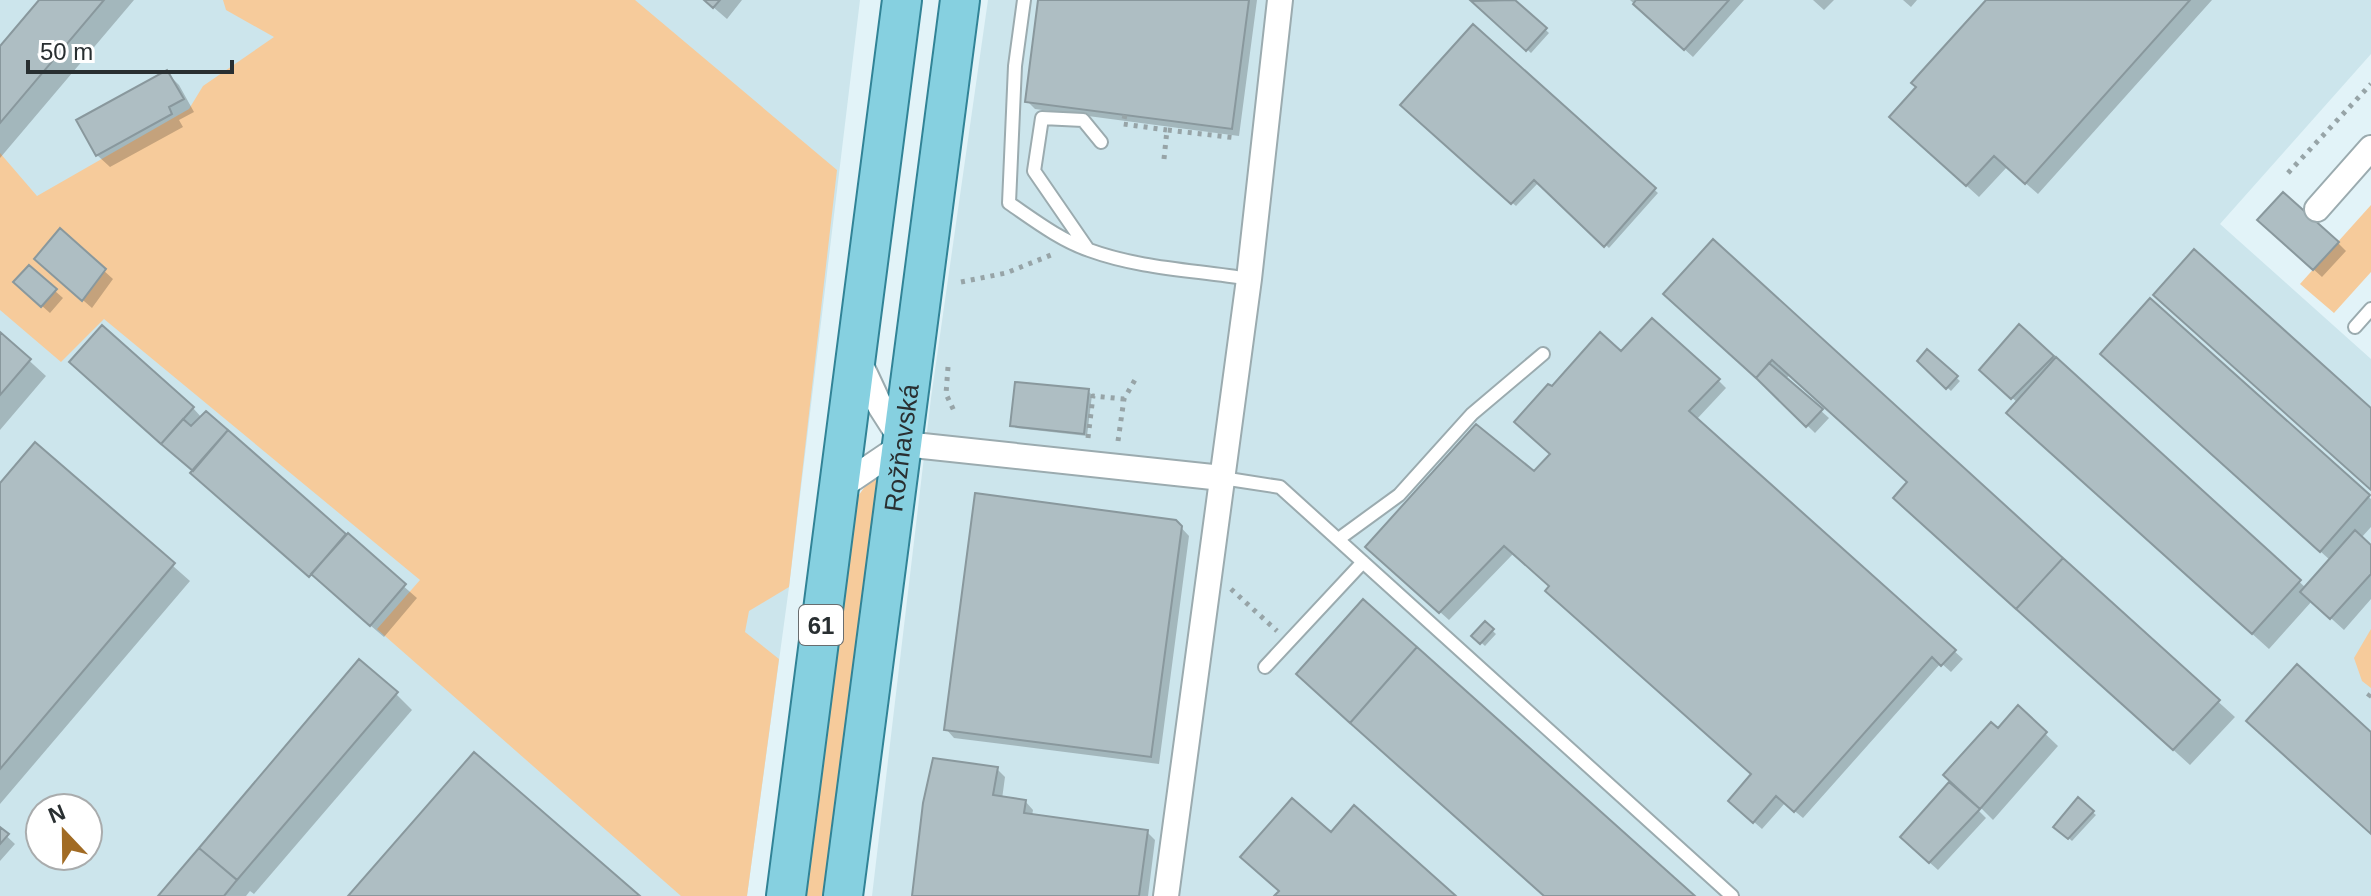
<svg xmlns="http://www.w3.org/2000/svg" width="2371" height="896" font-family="Arial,sans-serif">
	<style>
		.built { fill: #cce5ec; fill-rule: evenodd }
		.green { fill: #f6cb9b }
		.shadow { fill: #0003 }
		.building { fill: #aebec3; stroke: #89989d; stroke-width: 2 }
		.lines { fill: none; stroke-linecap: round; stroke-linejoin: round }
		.lane-casing { stroke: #9babaf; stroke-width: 16 }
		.street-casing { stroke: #9babaf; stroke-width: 28 }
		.primary-casing { stroke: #318396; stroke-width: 42 }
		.path { stroke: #97a4a7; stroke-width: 5; stroke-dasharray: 4 6; stroke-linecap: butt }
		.lane { stroke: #fff; stroke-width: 12 }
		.street { stroke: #fff; stroke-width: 24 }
		.primary { stroke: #86d0e0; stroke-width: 38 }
		.labels { text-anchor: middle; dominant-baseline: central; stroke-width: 6; stroke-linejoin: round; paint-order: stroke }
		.shield { fill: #fff; stroke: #696d6f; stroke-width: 2 }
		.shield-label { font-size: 24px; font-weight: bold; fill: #292f31 }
		.street-label { font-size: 26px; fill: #292f31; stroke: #fff }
	</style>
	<rect width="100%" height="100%" fill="#e2f3f8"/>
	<path class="built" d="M0 0H860L789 587 747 896H0ZM40 808H88V856H40Z
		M988 0H2371V54L2220 224 2371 359V896H872L931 398Z"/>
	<path class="green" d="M223 0H635L837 170 789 587 749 611 745 632 779 659 747 896H681L377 629 420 580 104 319 61 362 0 310V153L37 196 189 109 203 86 274 37 226 10Z
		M2371 205V272L2334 313 2300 284Z
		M885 468 829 896H799L856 499 871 478Z
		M2371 629V688L2362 681 2354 658Z"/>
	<path class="shadow" d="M42 0H134L0 158V49Z
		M705 0H742L727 19Z
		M1040 0H1257L1239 136 1035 109 1027 101Z
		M1512 0 1549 33 1531 53 1474 1Z
		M1630 0H1744L1693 57Z
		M1813 0H1834L1824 10Z
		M1903 0H1917L1911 7Z
		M1989 0H2212L2038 194 2007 167 1979 197 1904 129Z
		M1473 27 1658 193 1609 248 1539 182 1516 206 1402 105Z
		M167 73 179 85 194 112 179 120 183 127 110 167 97 155Z
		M2268 228 2338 243 2346 251 2322 277Z
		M60 231 113 279 92 308 45 267Z
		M1713 242 2235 717 2190 765 1912 513 1909 483 1790 375 1785 379 1829 418 1815 433 1774 393Z
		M24 290 55 291 63 298 50 313Z
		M2150 301 2371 499V527L2361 538 2371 547V599L2344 630 2312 601 2269 649 2025 429 2018 403 1990 378 2019 327 2306 588 2330 560 2118 370Z
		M0 334 46 376 0 430Z
		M1600 334 1621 354 1718 380 1726 388 1696 420 1963 659 1951 672 1941 663 1803 818 1785 803 1762 829 1738 808 1753 775 1514 553 1449 620 1376 555 1535 474 1552 454 1517 422Z
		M1927 351 1960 381 1951 391 1919 361Z
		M84 374 193 408 202 418 206 414 417 598 384 637 205 485 195 471Z
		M1088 391 1092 395 1087 436 1016 428 1012 425Z
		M36 445 190 581 0 804V486Z
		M1175 521 1189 536 1159 764 954 738 946 729Z
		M1485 624 1496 634 1485 646 1474 636Z
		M396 694 412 710 254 894 250 891 246 896H162Z
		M2018 708 2058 746 1993 820 1974 801 1971 803 1986 818 1938 870 1910 845 1960 791 1998 731Z
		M997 769 1005 777 1002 799 1025 801 1033 810 1032 816 1147 832 1155 840 1148 896H915Z
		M2078 800 2096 815 2072 841 2056 827Z
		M0 830 15 844 0 861Z"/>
	<path class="building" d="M39 0H104L0 123V46Z
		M704 0H720L713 8Z
		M1038 0H1249L1232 129 1025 102Z
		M1515 0 1547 28 1526 51 1471 1Z
		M1636 0H1729L1684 50 1633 4Z
		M1986 0H2190L2025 184 1994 156 1966 186 1889 117 1916 87 1911 83Z
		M1473 24 1656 188 1604 247 1534 180 1511 204 1400 105Z
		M167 70 184 99 169 107 172 114 96 156 76 120Z
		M2283 192 2339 242 2313 270 2257 220Z
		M60 228 106 269 82 301 34 259Z
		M1713 239 2063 558 2016 609 1893 498 1907 482 1772 360 1756 378 1663 294Z
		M2194 249 2371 408V490L2153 295Z
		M29 265 57 289 41 307 13 282Z
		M2150 298 2370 495 2320 552 2100 354Z
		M1652 318 1720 379 1689 411 1956 650 1941 666 1932 657 1794 812 1776 796 1753 823 1728 801 1751 774 1545 591 1549 586 1504 546 1439 613 1365 547 1476 424 1534 471 1550 454 1514 422 1548 384 1552 386 1600 332 1621 351Z
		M2019 324 2054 356 2011 399 1979 370Z
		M102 325 194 407 161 444 69 362Z
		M0 332 31 359 0 395Z
		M1927 349 1958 376 1946 389 1917 361Z
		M2056 357 2301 580 2252 634 2006 413Z
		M1769 363 1823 409 1806 427 1756 378Z
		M1015 382 1089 389 1084 434 1010 426Z
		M206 411 228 430 193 471 161 444 183 419 191 426Z
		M228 430 346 534 309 577 190 473Z
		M35 442 175 563 0 769V483Z
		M975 493 1176 520 1182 526 1151 757 944 730Z
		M2355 530 2371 545V574L2330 619 2300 592Z
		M348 533 406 584 370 626 311 574Z
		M2063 558 2220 700 2173 750 2016 609Z
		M1363 599 1417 647 1350 723 1296 674Z
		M1485 621 1494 629 1480 644 1471 636Z
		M1417 647 1695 896H1544L1350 723Z
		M359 659 398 692 237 880 199 848Z
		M2297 664 2371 732V834L2246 721Z
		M2018 705 2047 732 1980 809 1943 775 1991 722 1998 728Z
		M474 752 640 896H348Z
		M933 758 998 767 993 795 1026 800 1024 813 1148 830 1139 896H912L923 803Z
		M1949 782 1980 809 1929 863 1900 837Z
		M2078 797 2094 811 2068 839 2053 827Z
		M1292 798 1331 832 1354 805 1456 896H1274L1279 891 1240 857Z
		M0 827 9 834 0 844Z
		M199 848 237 880 224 896H158Z"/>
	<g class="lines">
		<defs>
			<path id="lane" d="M1024 0 1015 66 1009 203C1034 220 1060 240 1089 250 1141 269 1196 270 1249 279
				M1087 248 1034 171 1042 118 1083 120 1101 142
				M2355 327 2371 309
				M1222 478 1280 487 1732 896
				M1340 538 1399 495 1472 414 1543 354
				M1265 667 1363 562"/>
			<path id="street" d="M2317 209 2371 148
				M858 359 880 406 903 442
				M839 488 904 444 1222 478
				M1166 896 1249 279 1280 0"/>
			<g id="primary">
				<path d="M786 896 902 0"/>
				<path id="s1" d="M843 896 960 0"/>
			</g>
		</defs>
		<use href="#lane" class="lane-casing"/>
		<use href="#street" class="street-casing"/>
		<use href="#primary" class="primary-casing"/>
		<path class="path" d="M1125 115 1123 124 1167 130
			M1164 159 1167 130 1237 138
			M2288 173 2371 84
			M961 282 1006 273 1051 255
			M948 367 946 394 955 413
			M1088 438 1093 396 1124 399
			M1118 441 1124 399 1136 378
			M1231 589 1277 631
			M2368 697 2371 693"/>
		<use href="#lane" class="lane"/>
		<use href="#street" class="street"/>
		<use href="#primary" class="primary"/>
	</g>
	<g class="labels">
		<rect class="shield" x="799" y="605" width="44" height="40" rx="6"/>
		<g class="shield-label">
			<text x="821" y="625">61</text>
		</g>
		<g class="street-label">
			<text stroke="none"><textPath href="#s1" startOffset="452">Rožňavská</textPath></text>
		</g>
	</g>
	<g transform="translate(64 832) rotate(338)"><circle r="38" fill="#ffffff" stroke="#a9acad" stroke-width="2"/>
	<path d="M0-6L14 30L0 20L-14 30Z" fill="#a16b24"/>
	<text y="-12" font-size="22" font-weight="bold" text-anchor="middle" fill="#292f31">N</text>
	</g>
	<path d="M28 60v12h204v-12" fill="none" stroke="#292f31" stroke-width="4"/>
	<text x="40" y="60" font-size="24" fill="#292f31" stroke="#ffffff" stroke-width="6" paint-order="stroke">50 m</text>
</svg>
